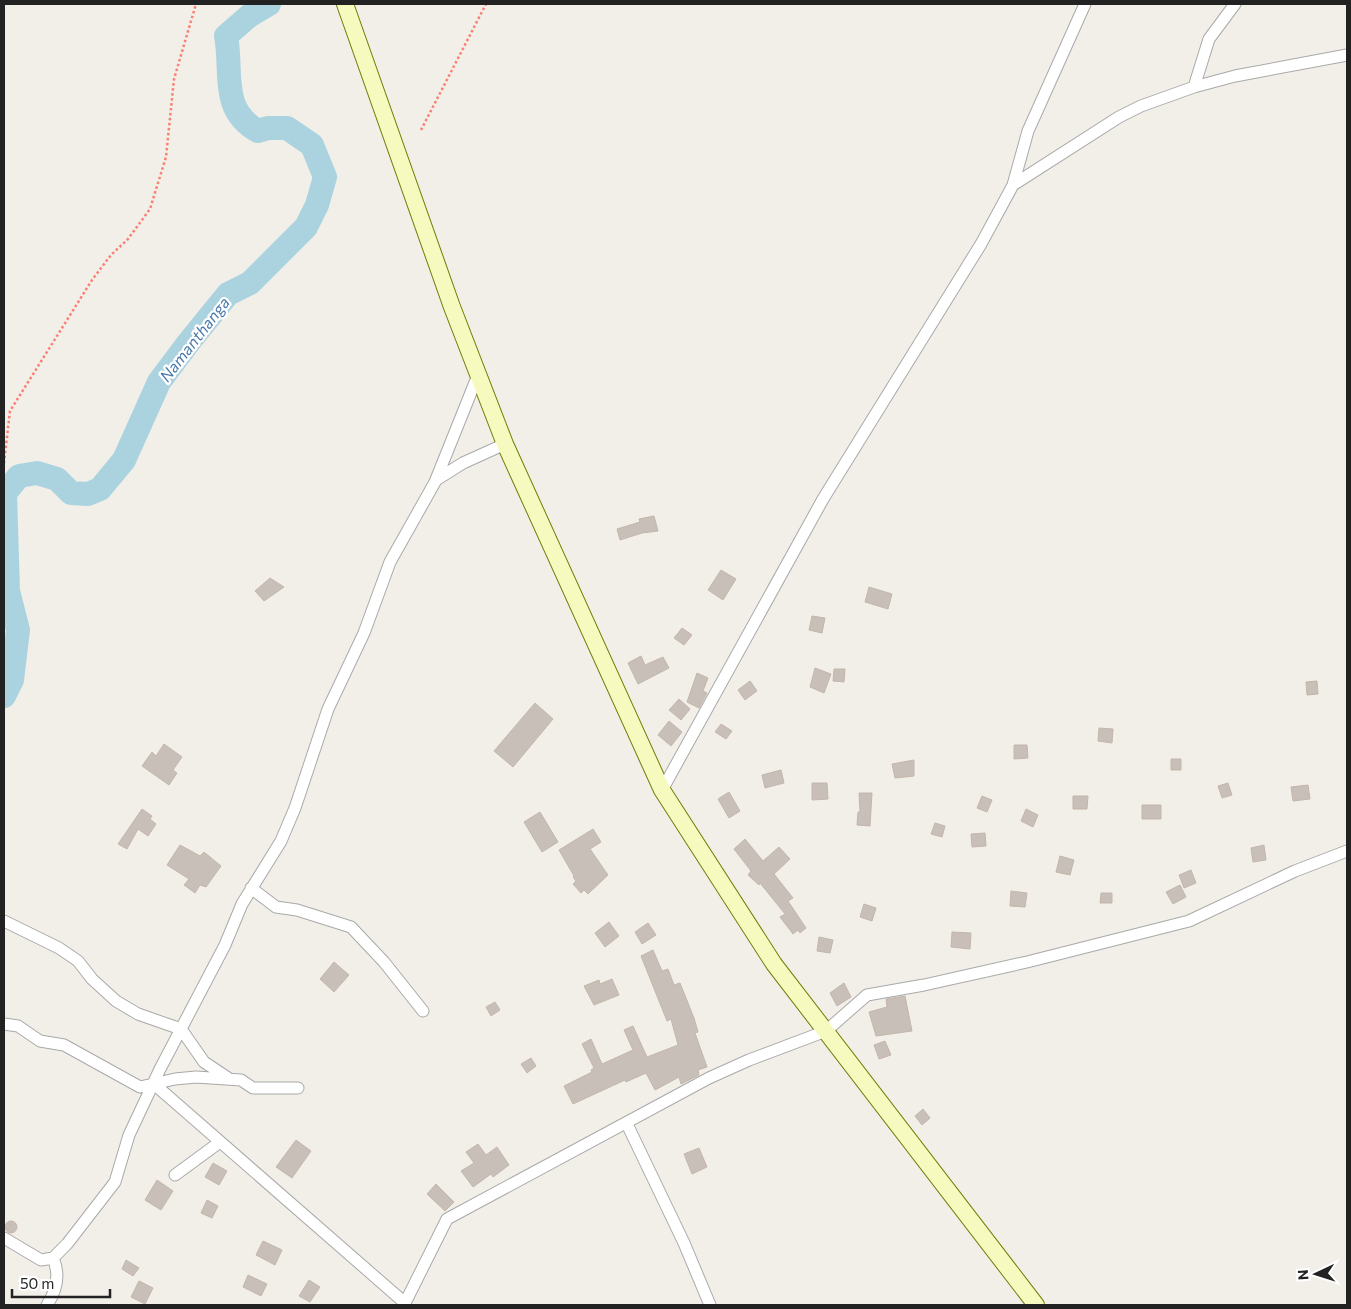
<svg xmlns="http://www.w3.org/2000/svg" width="1351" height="1309" font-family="Commissioner,sans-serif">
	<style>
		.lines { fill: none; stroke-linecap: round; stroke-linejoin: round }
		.river { stroke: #aad3df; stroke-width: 24 }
		.building { fill: #c7bfb8; stroke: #c4b6ab }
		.street-casing { stroke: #a9a9a9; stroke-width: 13 }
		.secondary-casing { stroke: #707d05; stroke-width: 18 }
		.path { stroke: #fa8072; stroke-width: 2.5; stroke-dasharray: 2.5 2.5; stroke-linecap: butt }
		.street { stroke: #fff; stroke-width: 11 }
		.secondary { stroke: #f7fabf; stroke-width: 16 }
		.labels { text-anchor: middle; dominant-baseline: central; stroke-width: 4.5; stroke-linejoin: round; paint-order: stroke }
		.water-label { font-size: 16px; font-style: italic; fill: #4a7aab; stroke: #fff }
	</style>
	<rect width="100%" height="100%" fill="#f2efe9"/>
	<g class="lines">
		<path class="river" d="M4 696 12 680 18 630 8 591 5 493 19 476 37 473 57 479 71 493 88 494 100 489 124 460 159 382 189 342 228 294 250 283 306 227 317 205 325 177 312 145 287 128H268L258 131C219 109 233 71 226 36L249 16 269 4"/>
	</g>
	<path class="building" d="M654 516 658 531 642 533 620 540 617 529 640 522 639 519Z
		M721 570 736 579 723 600 708 590Z
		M270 578 284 587 264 601 255 591Z
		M869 587 892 594 888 609 865 602Z
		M812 616 825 618 822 633 809 630Z
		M682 628 692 635 684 645 674 638Z
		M641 656 645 665 663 657 669 668 638 684 628 663Z
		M815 668 831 674 824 693 810 687Z
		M834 669H845L844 682 833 681Z
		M697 673 708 678 703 691 707 693 699 708 687 702Z
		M750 681 757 691 745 700 738 690Z
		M1317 681 1318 694 1307 695 1306 682Z
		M679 699 690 709 681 720 669 710Z
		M535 703 553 719 513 767 494 751Z
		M669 721 682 732 671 746 658 735Z
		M721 724 732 731 726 739 715 732Z
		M1099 728 1113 729 1112 743 1098 741Z
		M164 744 182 757 173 770 177 773 169 785 142 766 152 752 156 756Z
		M1014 745H1027L1028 758 1014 759Z
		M1171 759H1181V770H1171Z
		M914 760V776L895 778 892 764Z
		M781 770 784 783 765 788 762 775Z
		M812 783H827L828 799 812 800Z
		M1228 783 1232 795 1222 798 1218 786Z
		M1308 785 1310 799 1293 801 1291 787Z
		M729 792 740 811 729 818 718 799Z
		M859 793H872L870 826 857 825 858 812H860Z
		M982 796 992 800 987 812 977 808Z
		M1073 796H1088L1087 809H1073Z
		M1142 805H1161V819H1142Z
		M142 809 152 816 150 819 156 824 148 836 138 829 127 849 118 844Z
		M1026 809 1038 815 1033 827 1021 821Z
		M540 812 558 842 542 852 524 822Z
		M935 823 945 826 942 837 931 834Z
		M593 829 601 842 590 849 608 875 588 894 584 890 581 893 573 884 576 881 573 877 574 876 559 850Z
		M985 833 986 846 972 847 971 834Z
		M745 839 763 861 779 847 790 859 774 874 793 898 788 901 806 928 800 933 798 930 793 934 780 917 785 914 760 883 759 885 748 875 751 871 734 849Z
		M180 845 200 856 204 852 221 866 206 887 200 885 195 893 184 885 189 879 167 865Z
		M1264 845 1266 860 1253 862 1251 848Z
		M1060 856 1074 860 1070 875 1056 872Z
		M1191 870 1196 883 1184 888 1179 875Z
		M1180 885 1186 897 1173 904 1166 892Z
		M1011 891 1027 893 1025 907 1010 906Z
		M1101 893H1112V903H1100Z
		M864 904 876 908 872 921 860 917Z
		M609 922 619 936 605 947 595 933Z
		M648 923 656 935 642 944 635 932Z
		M952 932 971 933 970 949 951 947Z
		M819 937 833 940 830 953 817 951Z
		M653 950 662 971 668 969 674 985 680 983 694 1018 698 1032 695 1033 707 1067 698 1070 699 1075 681 1084 679 1077 655 1090 646 1073 626 1082 625 1080 573 1104 564 1086 592 1072 591 1070 594 1068 582 1044 591 1039 602 1064 633 1050 624 1030 633 1026 647 1057 678 1045 671 1019 667 1021 641 956Z
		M334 962 349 975 334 992 320 979Z
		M612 979 619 995 594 1005 584 986 599 980 600 984Z
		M844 983 851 997 837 1006 830 993Z
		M905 996 912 1031 876 1036 869 1012 887 1007 886 999Z
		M495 1002 500 1010 491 1016 486 1007Z
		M885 1041 891 1055 879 1059 874 1045Z
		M531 1058 536 1066 527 1073 521 1064Z
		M923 1109 930 1118 922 1125 915 1116Z
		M296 1140 311 1151 292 1178 276 1167Z
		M478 1144 486 1155 497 1147 509 1165 493 1177 491 1174 473 1187 461 1171 474 1163 466 1152Z
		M699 1148 707 1167 692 1174 684 1154Z
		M213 1163 227 1171 219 1185 205 1177Z
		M157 1180 173 1191 161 1210 145 1200Z
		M436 1184 454 1202 445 1211 427 1194Z
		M207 1200 218 1206 212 1218 201 1213Z
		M5 1227a6 6 0 1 1 12 0a6 6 0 1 1-12 0Z
		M263 1241 282 1250 275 1265 256 1255Z
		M126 1260 139 1268 133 1276 122 1269Z
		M248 1275 267 1284 261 1296 243 1287Z
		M309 1280 320 1287 310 1302 299 1296Z
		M139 1281 153 1288 145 1304 131 1297Z"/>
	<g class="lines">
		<defs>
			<path id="street" d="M1194 87 1209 39 1235 4
				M1013 185 1028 131 1085 4
				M436 480 463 463 505 444
				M662 790 823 499 981 244 1013 185 1119 117 1141 106 1194 87 1235 76 1347 55
				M251 888 276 907 297 910 351 927 384 962 423 1011
				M4 921 59 948 78 961 92 979 116 1001 138 1014 181 1029 204 1062 228 1078
				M4 1024 18 1026 40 1041 64 1045 140 1087 175 1079 196 1077 241 1080 253 1088H298
				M154 1084 405 1303
				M627 1124 684 1243 710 1305
				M175 1175 220 1142
				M4 1238 41 1260 53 1258 67 1244 115 1182 129 1135 160 1069 225 945 242 904 281 841 295 808 328 709 364 633 390 562 435 482 478 375
				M47 1305C57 1290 60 1274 53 1258
				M404 1305 447 1219 709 1078 749 1060 826 1031 867 995 924 985 1027 962 1189 921 1295 871 1347 851"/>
			<path id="secondary" d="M345 4 452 307 505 444 662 790 774 964 1036 1305"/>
		</defs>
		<use href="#street" class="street-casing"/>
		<use href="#secondary" class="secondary-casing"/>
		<path class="path" d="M421 130 486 4
			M4 463 10 411 92 280 111 255 128 239 150 209 166 157 174 79 196 4"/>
		<use href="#street" class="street"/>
		<use href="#secondary" class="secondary"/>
	</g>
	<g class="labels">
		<g class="water-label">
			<text transform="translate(194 339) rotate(-52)">Namanthanga</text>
		</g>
	</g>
	<rect width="1351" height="1309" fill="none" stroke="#222222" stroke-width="10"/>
	<g transform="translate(1316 1274) rotate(266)" stroke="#ffffff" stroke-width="4" paint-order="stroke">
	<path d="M0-4L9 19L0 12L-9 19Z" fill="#222222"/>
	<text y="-8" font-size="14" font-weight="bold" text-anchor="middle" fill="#222222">N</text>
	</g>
	<path d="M12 1289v8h98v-8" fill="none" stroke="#222222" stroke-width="2.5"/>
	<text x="20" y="1289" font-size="15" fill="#222222" stroke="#ffffff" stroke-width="4" paint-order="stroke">50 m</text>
</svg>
